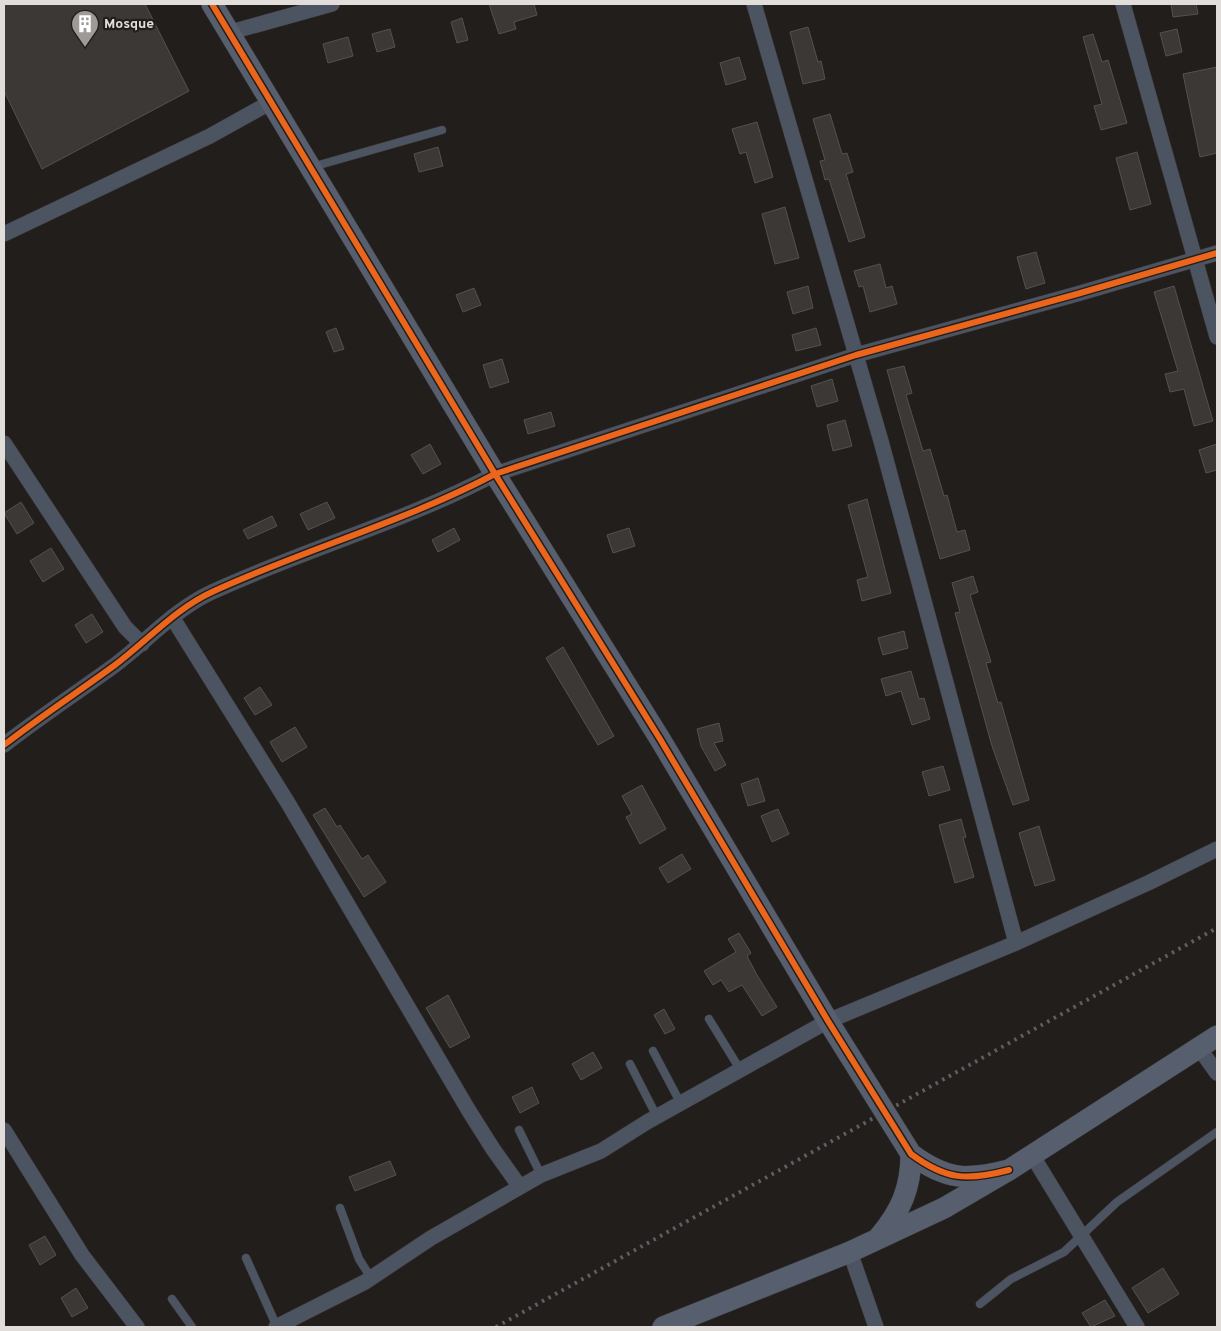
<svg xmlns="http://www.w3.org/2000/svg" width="1221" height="1331" font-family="Overpass,sans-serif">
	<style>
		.building { fill: #3b3836; stroke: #545150 }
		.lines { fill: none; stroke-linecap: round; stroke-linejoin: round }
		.lane-casing { stroke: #3b3938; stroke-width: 9 }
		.street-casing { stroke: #3b3938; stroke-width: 16 }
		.secondary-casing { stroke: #3b3938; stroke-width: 22 }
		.lane { stroke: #4d5461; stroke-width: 8 }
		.street { stroke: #4d5461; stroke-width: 15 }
		.secondary { stroke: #575f6f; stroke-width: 21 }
		.rail { stroke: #5c5f64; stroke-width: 4; stroke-dasharray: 2.5 5; stroke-linecap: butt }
		.cycleway-casing { stroke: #231e1a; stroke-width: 9 }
		.cycleway { stroke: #eb651d; stroke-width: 6 }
		.labels { text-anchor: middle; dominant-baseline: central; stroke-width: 4.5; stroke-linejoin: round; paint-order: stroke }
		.poi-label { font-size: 14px; font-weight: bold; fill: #e1dddb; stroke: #231e1a; text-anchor: start }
	</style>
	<rect width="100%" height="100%" fill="#211e1c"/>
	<path class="building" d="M4 4H145L189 91 42 169 4 91Z
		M489 4H534L537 15 514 22 516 29 499 34Z
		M1171 4H1196L1198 14 1173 17Z
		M462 18 468 40 457 43 451 22Z
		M808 27 818 62 821 61 825 79 803 84 790 32Z
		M390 29 395 47 377 52 372 34Z
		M1177 29 1182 52 1166 56 1160 33Z
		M1093 34 1102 62 1108 60 1127 123 1101 130 1094 106 1102 104 1083 37Z
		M348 37 353 56 328 63 323 44Z
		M739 57 746 79 726 85 720 63Z
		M1217 67V153L1200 157 1183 74Z
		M830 114 842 154 847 153 853 172 846 174 865 237 849 242 829 179 825 180 820 161 825 160 813 119Z
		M757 122 773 177 755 183 746 152 740 154 732 129Z
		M438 147 443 166 419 172 414 154Z
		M1137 152 1151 204 1130 210 1116 158Z
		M785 207 799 258 775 264 762 214Z
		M1036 252 1045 283 1026 289 1017 257Z
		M880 264 886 288 892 286 897 304 870 312 863 286 859 287 854 271Z
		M808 286 813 308 793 314 787 292Z
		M1174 286 1213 421 1194 426 1184 389 1170 392 1165 374 1178 371 1154 292Z
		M474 288 481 305 463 312 456 295Z
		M336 328 344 349 334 352 326 332Z
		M816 328 821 345 796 351 792 335Z
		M502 359 509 382 490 388 483 365Z
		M904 366 912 393 906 395 923 451 930 449 944 496 947 495 957 532 965 530 970 550 940 559 887 370Z
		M832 379 838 401 817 407 811 386Z
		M551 412 555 426 528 434 524 420Z
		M845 420 852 446 833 451 827 425Z
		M430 444 441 464 423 474 411 455Z
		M1217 444V470L1206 473 1199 450Z
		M867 499 891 593 862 601 857 580 868 577 848 505Z
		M21 502 34 523 17 534 4 513Z
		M327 502 335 518 308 530 300 514Z
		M272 516 277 526 248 539 243 530Z
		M454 528 460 540 438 552 432 540Z
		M629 528 635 546 613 553 607 535Z
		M51 548 64 569 43 582 30 561Z
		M973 576 978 592 970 595 991 662 986 663 998 703 1001 702 1029 800 1013 805 992 746 955 613 960 612 952 583Z
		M92 614 103 632 86 643 75 625Z
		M904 631 908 648 883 655 878 638Z
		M563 647 614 736 598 745 546 658Z
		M911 671 919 699 924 698 930 719 912 725 901 691 886 696 881 679Z
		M260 687 272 705 255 715 244 698Z
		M719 723 723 741 714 743 726 765 715 771 701 746 697 729Z
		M295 727 307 747 282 762 270 742Z
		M943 766 950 790 929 796 922 772Z
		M758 778 765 801 748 806 741 784Z
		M642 785 666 829 640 844 626 817 632 814 622 796Z
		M325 808 337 827 340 825 362 859 368 855 386 882 364 897 313 815Z
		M778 809 789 834 772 842 761 816Z
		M961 819 966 837 963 838 974 877 955 883 939 825Z
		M1039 826 1055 880 1035 886 1019 833Z
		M682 854 691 869 668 883 659 868Z
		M739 933 751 953 747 956 757 975 777 1007 762 1016 742 985 729 992 721 980 713 985 704 971 736 952 728 939Z
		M448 995 470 1037 450 1048 426 1008Z
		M664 1009 675 1029 665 1034 654 1015Z
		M593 1052 602 1068 581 1080 572 1064Z
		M532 1087 539 1103 520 1113 512 1097Z
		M390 1161 396 1175 355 1191 349 1177Z
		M45 1236 56 1255 40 1265 29 1245Z
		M1163 1268 1179 1294 1148 1313 1132 1288Z
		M76 1288 88 1308 72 1317 61 1298Z
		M1105 1300 1115 1316 1091 1327 1082 1313Z"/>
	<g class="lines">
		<defs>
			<path id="lane" d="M312 167 442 130
				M709 1019 741 1071
				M653 1051 681 1104
				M630 1064 657 1117
				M519 1130 541 1175
				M340 1208 359 1259 371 1278
				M246 1258 277 1327
				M172 1299 192 1327
				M980 1304 1011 1279 1064 1252 1117 1202 1217 1132"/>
			<path id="street" d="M754 4 881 441 1016 943
				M1123 4 1217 337
				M231 32 332 4
				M4 234 210 136 273 101
				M4 443 125 627 142 644
				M172 617 288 803 469 1111 493 1149 520 1187
				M4 745C40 717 78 692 115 665 147 641 175 609 212 592 305 549 404 522 495 474L856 355 1077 294 1217 253
				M1199 1048 1217 1073
				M4 1130 82 1255 137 1327
				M1032 1155 1137 1327
				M850 1252 876 1327
				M276 1327 365 1282 431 1238 541 1175 601 1151 647 1122 828 1021 1016 943 1148 883 1217 849"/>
			<path id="secondary" d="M212 4 495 474 660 739 828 1021 911 1154C946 1180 967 1181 1009 1170
				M879 1237C901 1211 911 1188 911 1154
				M663 1327 850 1252 944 1208 1009 1170 1217 1036"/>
		</defs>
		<use href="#lane" class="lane-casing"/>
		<use href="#street" class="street-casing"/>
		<use href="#secondary" class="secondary-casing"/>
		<use href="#lane" class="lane"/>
		<use href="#street" class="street"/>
		<use href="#secondary" class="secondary"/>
		<path class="rail" d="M496 1327 1217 928"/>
		<defs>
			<path id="cycleway" d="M212 4 495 474 660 739 828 1021 911 1154C946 1180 967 1181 1009 1170
				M4 745C40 717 78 692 115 665 147 641 175 609 212 592 305 549 404 522 495 474L856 355 1077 294 1217 253"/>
		</defs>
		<use href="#cycleway" class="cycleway-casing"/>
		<use href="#cycleway" class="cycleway"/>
	</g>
	<defs>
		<symbol id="building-pin" viewBox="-11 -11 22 30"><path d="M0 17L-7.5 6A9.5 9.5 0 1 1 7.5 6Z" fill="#9e9a98" stroke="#231e1a"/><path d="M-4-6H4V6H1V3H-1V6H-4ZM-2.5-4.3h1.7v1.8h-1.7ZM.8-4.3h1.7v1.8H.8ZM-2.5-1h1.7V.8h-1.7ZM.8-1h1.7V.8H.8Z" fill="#fff"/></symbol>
	</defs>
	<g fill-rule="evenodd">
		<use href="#building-pin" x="69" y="8" width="32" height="43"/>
	</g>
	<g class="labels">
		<g class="poi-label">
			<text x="104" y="24">Mosque</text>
		</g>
	</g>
	<rect width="1221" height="1331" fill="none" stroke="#e1dddb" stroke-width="10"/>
</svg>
